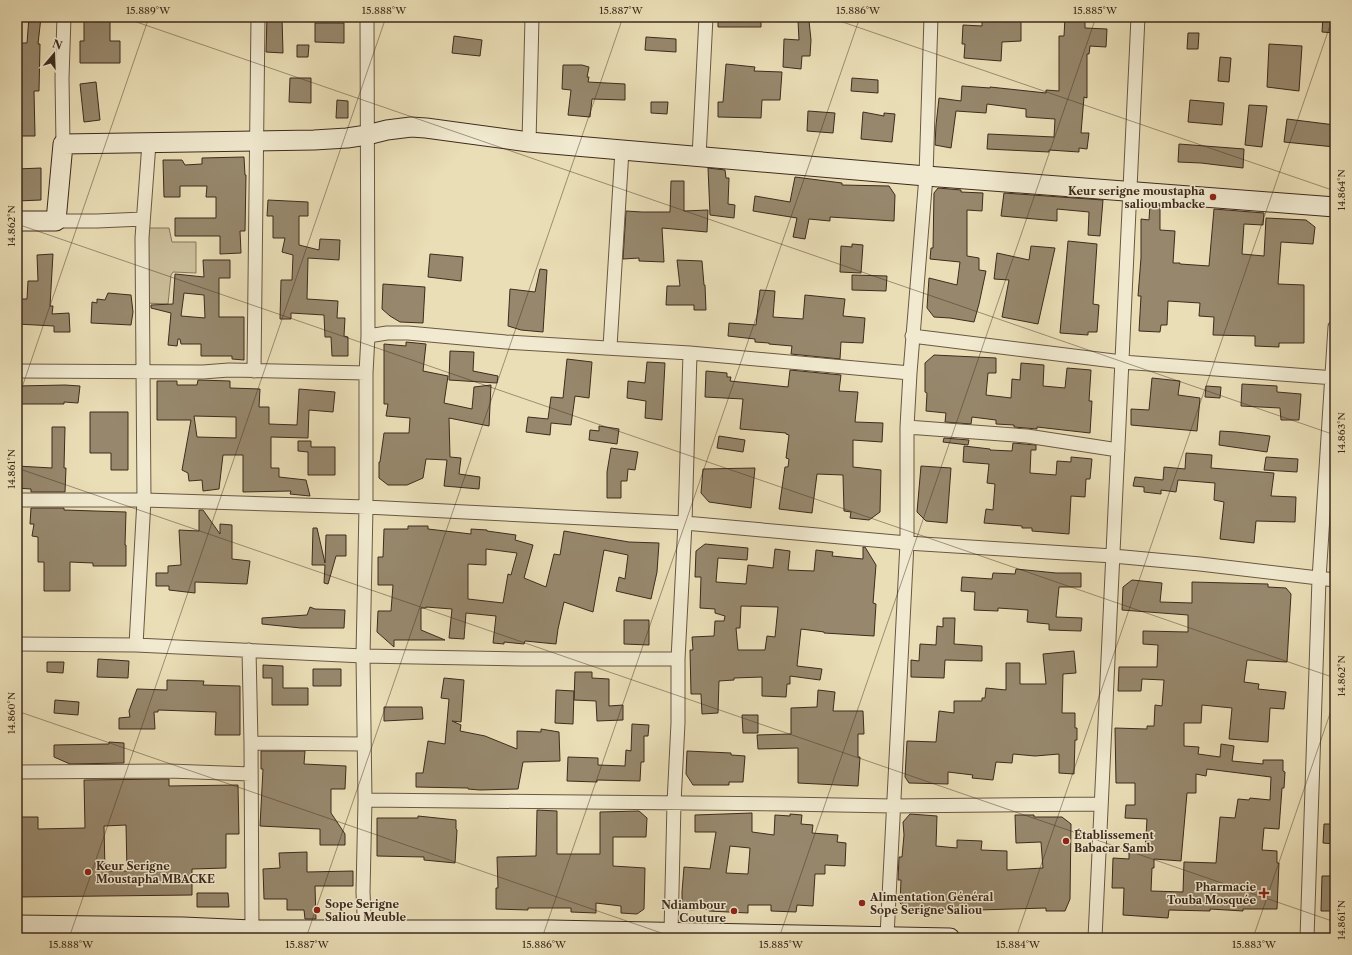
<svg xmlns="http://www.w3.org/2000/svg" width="1352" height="955" font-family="'Libre Caslon Text',serif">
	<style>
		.green { fill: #cdc09c; stroke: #86765c }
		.building { fill: #97886d; stroke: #3e2b1d; fill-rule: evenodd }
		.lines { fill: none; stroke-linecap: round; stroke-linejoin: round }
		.street-casing { stroke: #695843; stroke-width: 15 }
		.secondary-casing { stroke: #3e2b1d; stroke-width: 21 }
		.street { stroke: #f1ead0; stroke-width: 13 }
		.secondary { stroke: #f1ead0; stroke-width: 19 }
		.ticks { fill: none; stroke: #3e2b1d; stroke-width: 1; stroke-opacity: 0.45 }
		.poi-dot { fill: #8f2418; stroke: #f1ead0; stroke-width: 1.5 }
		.labels { text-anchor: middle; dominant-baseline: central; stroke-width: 3; stroke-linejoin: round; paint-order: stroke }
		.poi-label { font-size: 11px; font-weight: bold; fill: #3e2b1d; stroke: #f1ead0; text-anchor: start }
		.neatline { fill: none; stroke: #3e2b1d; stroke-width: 1.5 }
		.ticks-label { font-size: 10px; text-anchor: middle; fill: #3e2b1d }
	</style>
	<rect width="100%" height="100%" fill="#eadeb6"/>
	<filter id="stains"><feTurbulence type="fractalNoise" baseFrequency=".005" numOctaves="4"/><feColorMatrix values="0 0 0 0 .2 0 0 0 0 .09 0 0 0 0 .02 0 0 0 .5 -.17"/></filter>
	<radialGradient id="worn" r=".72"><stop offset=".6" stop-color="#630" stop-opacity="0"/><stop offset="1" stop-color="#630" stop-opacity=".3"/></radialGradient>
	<path class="green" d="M147 228H169L172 242H196V273L173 272 171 275 168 304 145 303Z"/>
	<path class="building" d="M29 17H41L38 44H40L39 91H34L35 136H17V43H27Z
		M84 17H110V41H120V63H80V41H84Z
		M267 17H282L283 53 266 52Z
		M718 17H761V27H718Z
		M1065 17H1085V28L1107 29 1106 47 1090 46 1089 54H1087V98L1084 97 1081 133H1089L1087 149 1079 148V152L1049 150V152L987 149 988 134 1054 137 1055 119 1026 117V109L987 104 986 113 956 111 951 148 935 145 936 125 939 98 961 101 962 86 990 88V87L1046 93V90L1059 91V36H1064Z
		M1323 17H1335V33L1322 32Z
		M982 20H1021V41L1002 42 1001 61 964 58 965 44H962L963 25 982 26Z
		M798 21H809L811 40 810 56H802L801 69 783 67 784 39 799 40Z
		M315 23H344V43L315 42Z
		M1188 33H1199L1198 49H1187Z
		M454 36 482 40 480 56 452 53Z
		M646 37 676 39V52L645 50Z
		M1269 44 1302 46 1299 91 1267 87Z
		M297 45H309L308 57H297Z
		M1220 57 1231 58 1229 82 1218 81Z
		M726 64 755 67 754 71 782 72 780 100H762L761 118 718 117V102H723Z
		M563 65H582L589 67 587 77H589L588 82 625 84V100L592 99 590 117 568 115 571 90 562 89Z
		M290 78H311V103L289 102Z
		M852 78 878 80V93L851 91Z
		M96 82 100 120 84 122 80 84Z
		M337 100 348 101V118H336Z
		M1190 100 1224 103 1222 125 1188 122Z
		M651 102H668L667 114 651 113Z
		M1249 105 1267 106 1262 147 1245 145Z
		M808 111 835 113 833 133 807 131Z
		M863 112 884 116V113L895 114 892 142 861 139Z
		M1287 119 1335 125V147L1284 142Z
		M1179 144 1244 149 1243 168 1201 163 1178 162Z
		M244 157 245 175H246L245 231H240L241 253 220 254V236H175V218H216V197H206L207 186H180V197H164L163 160H182L185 165 202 164V158Z
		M41 168V200L17 201V169Z
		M708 168 725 170 726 178H729L728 204 735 205 734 218 710 215Z
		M795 177 842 183V185L889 186 895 195 894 221 830 217V221L809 219 805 239 793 237 797 218 753 211 755 196 790 202Z
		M671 181H684V211L708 210 707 232 662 228 664 262 639 261V258L623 259 626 211 642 212H670Z
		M938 188 961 190V192L983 193 982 211 967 210V256L979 258V270L986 271 979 304 974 322 950 318 934 317 927 308 929 278 957 285 960 262 930 259 931 248H933L934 193Z
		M1004 193 1103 200 1100 236 1088 235 1089 212 1057 209V221L1001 216Z
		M268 200 308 202V216H299V245L319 250 320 239 340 240 339 260 308 258 307 299 338 301 337 318H345L344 336 348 337V356H332L331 337H325L324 315 291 313V319H280L281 280H292L293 255 282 252 285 238H273V216H267Z
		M1150 204 1160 205V230L1175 231 1173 263H1180V264L1209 266 1214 209 1264 213 1263 225 1244 224 1242 254 1264 256 1266 218 1306 220 1315 227 1313 244 1281 242 1278 284 1304 285V343H1279V347L1255 346V336L1213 335 1214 317 1199 316 1200 303 1168 301 1167 325H1161L1160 332 1139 331 1141 296H1138L1141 258V219L1149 220Z
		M1068 241 1097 244 1093 304 1099 305 1097 332H1088V335L1060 333Z
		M852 244 863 245 861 273 840 272 841 246 852 247Z
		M1031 246 1055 248 1038 324 1002 317 1009 280 994 279 997 253 1029 260Z
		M53 254 50 306H53L52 314 69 313 70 332H54V326L17 324V299H27L28 281H38L37 255Z
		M430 254 463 257 461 281 428 277Z
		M203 260H230V278H219V317H244V360L232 359V356H201V344H181L180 339H178L177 346 168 345 171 313 151 308V305L173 304 175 274 204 277ZM184 293 204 295 205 318 181 316Z
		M677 260 702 261 704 285H705L706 310H694V305H666L667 286H680Z
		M540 269 547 270 543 332 521 330 508 326 510 289 535 292Z
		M852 275 887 276 886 291 852 290Z
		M383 284 425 287 423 323 400 322 390 316 382 309Z
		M760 290 775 291 773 317 803 319 805 295 845 299 843 316 865 318 863 343 841 342 840 359 791 354 792 346 769 344V343L755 342V339L728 336 729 323 756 325Z
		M108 293 131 295 133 312 131 325 91 323 92 302 97 303V299L105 300Z
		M406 342 426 344 423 371 448 376 444 403 472 409 474 387 491 385 489 426 449 418 450 457 461 458 459 474 480 477 479 489 444 486 447 460 426 459 423 478 407 485H388L379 478V462H380L384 433H409L410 418 386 416 388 404H384V344L406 346Z
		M450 351 474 352 473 371 498 376 497 383 449 380Z
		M934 355 996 358V373H988L986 395 1011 398 1012 379 1020 380 1021 363 1044 365 1043 386 1065 388 1067 368 1091 370 1089 401H1092L1090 433 1037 427V429L1014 427V425L996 424V420L972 417 971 424 945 422 946 413 926 411 927 393 925 392V363Z
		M567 359 592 362 589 398 575 396 571 425 551 423 550 435 526 432 528 417 548 419 551 397 563 398Z
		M647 362 665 363 662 420 645 418 646 401 627 398 628 381 645 383Z
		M790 370 841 375 839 391 858 392 855 422 883 423 882 442 853 440V467L881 470 880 512 869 520 850 518 851 512 844 511 843 475 817 474 812 513 779 509 785 467H788L789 459 786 458 789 435 786 434V433L740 429 743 399 705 397 706 371 727 373V377H731L730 381 788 387Z
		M1152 378 1180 381 1178 395 1200 398 1197 431 1131 425V409L1149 410Z
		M198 380 230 381V388L260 389 259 407H269V424L297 425 299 389 335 392 333 412 309 410 308 438 271 437V468H279V477L306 480 310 496 290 494 291 491 243 492V455H223L219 489 203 491 202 480 189 481 188 473 182 470 191 420H157V381H177V385H197ZM194 416 236 417V438L197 437Z
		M1242 384 1277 386V392L1301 394 1299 420H1281L1280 408 1241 406Z
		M65 385 80 386 78 403 64 402V404H17V386Z
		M1206 386 1221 387 1220 398 1205 397Z
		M90 412H128V470H111V453H90Z
		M599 426 619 429 617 444 589 440 590 430 599 431Z
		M52 427H65L64 468H66L65 492H31V489L17 488V466L52 468Z
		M1220 431 1236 432 1270 436 1267 452 1219 445Z
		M719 436 745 440 743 452 717 448Z
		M944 438 969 440 968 445 943 442Z
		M298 441H311V447H335V475H308V452L298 451Z
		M1013 443 1036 445V450H1031L1030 473 1056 475 1057 461 1071 462V457L1092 459 1090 479H1086L1085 497 1071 496 1069 534 1032 531V528H1022V526L984 523 986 509 993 510 995 484 987 483 989 464 963 462 964 446 990 449V450L1012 451Z
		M611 448 638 452 635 470 628 469 627 481H621V498H607V472Z
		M1186 453 1212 455 1211 468 1274 473 1271 496 1296 497 1295 522 1256 521 1254 543 1220 539 1224 502 1214 500 1215 483 1178 480 1176 492 1161 490V494L1144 492V487L1133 486 1135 477 1163 480 1164 467 1185 469Z
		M1266 457 1298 459 1297 472 1264 470Z
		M921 466 951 468 947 523 926 521 917 512Z
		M755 468 751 508 709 502 701 493 703 469Z
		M31 508H64V510L126 512 125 545H126V566H93V563L70 562V591H44V562H38V537L32 536 34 524H30Z
		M199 510H203L220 534V524L232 525V559L250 561 247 584 195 582V593L169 590V586H156V573H168V566L181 565 179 530 199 531Z
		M408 526H428V529L471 534V529L487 530V531L516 535 515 540 533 545 524 578 546 587 554 554 560 555 564 531 629 542 659 543 657 572 651 599 616 591 619 577 625 579 628 555 604 550 593 612 564 602 558 629 556 644 525 641 524 644 504 642V644L493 643 496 616 466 613 464 639 449 638 452 609 426 607V608H421V630L445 640H394V647L377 632 378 611H391L393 585H378V557H383L384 529H408ZM486 549 517 553 511 575 508 574 503 603 468 599V564L486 565Z
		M313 528H317L325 563 326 535H346V556H336L328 584 324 583 325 565H312Z
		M705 544 748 548 747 560 718 558 716 582 746 584 748 565 773 568 775 549 790 551 788 570 814 571 816 550 833 552 832 556 863 559V547H865L876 565 873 603 876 604 874 636 824 633V632L801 629 797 666 822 669 820 680 790 676V684H787L786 697 762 696V677L734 678V680L719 681 718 713 702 714 701 694H691L690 650H693L692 637 714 636 715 621H724L725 616 715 613V609L700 608 701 577H695L696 551ZM741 606 778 607 775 637 767 636 765 650H738L736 628H740Z
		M1016 569 1056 573H1081V587H1059L1056 617 1082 618 1081 631 1049 630V624L1027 622 1028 610 998 608V611L974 610 975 592 961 591 962 577 992 579 993 573 1015 574Z
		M1132 580 1162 583 1160 602 1192 603V582L1268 584V587L1286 588 1291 594 1287 662 1247 660 1244 682 1259 684 1258 689 1286 692 1284 709 1270 708 1268 742 1229 739 1232 708 1202 705 1201 723H1184V746L1199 747 1198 754 1220 757 1221 744 1234 746 1232 761 1263 764V760H1283V771L1285 772 1284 788H1282L1279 829 1264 828 1262 850 1277 851V863H1279L1277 909H1243V911L1210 909V911L1169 910 1168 918 1123 915 1124 888H1112L1113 858 1129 859V851L1145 852 1147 819 1125 818 1126 805H1135V783H1116L1115 728 1147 729V726H1154L1155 705 1162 706 1164 680 1142 679 1141 691H1118L1119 667H1157L1158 645 1143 644V631L1188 632V615L1122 610 1123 587ZM1207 769 1271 777 1270 800 1250 798 1249 800 1238 799 1235 818 1220 817 1216 863 1184 862 1183 892 1151 891 1152 868H1154V859L1181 861 1187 793H1196V774L1206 776Z
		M310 607 315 609 345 610 344 628H301L262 624V618L307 615Z
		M943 618H955L954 644 982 646V661L945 660 944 678 911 677V660L919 661 920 644 936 645 937 626 943 627Z
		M624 620H649V645L624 644Z
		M1074 651 1076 673 1063 674 1062 713H1075V728H1077V740H1075L1074 774 1059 773V754L1035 756 1013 754 1012 763 996 762 993 780 972 778 973 775 948 772V784L909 783 905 777 907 741 936 742 939 711 954 713V701H982V698H985L986 688 1006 690V663H1020V684H1046L1043 654Z
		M98 659 129 661 128 678 97 677Z
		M47 662H64L63 673 47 672Z
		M263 665 283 666V688H308V705H272V678H263Z
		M313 669H341V686H313Z
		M575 672H592V678L609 679V706L623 705V720L597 721 596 701 574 700Z
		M444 678 464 680 461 722 452 721 461 725 460 731 485 736 517 749V731L541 732V729L559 732 560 761 523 762 518 789 480 790 468 789V788L416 787V773H423L428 741 445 744 449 699 441 698Z
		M167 680 204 681 203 685 240 686V735H215L216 712 158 710V712H154L155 729H119V718L130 717 129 711 137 689 167 690Z
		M556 690 574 691 573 724 555 723Z
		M818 690 835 692 833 711H863L864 734H858V757H860L858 786 798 783V748L758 749 757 735 791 734V708L817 707Z
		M55 700 79 702 78 715 54 713Z
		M384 707H422L423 719 384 721Z
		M742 715H758V733H743Z
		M632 724 649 725 648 736H644V762H641L640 781 597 780V782L567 781 568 757 598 758V765L625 766 626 750 631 751Z
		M109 742 124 743V763L70 764 54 757V745L109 744Z
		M261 751H305L304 764 346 766 345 789H331V813L345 834V845H320V829L260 826 263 769H261Z
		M687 751 731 753V755L745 756 743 782H729V785H693L686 774Z
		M169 779V786L238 785 239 834H226V868L192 869V895L17 897V873H19L17 817H38V829L85 828 84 780ZM126 825 127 871H105L104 826Z
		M537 810 557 811V854H600V812L639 811 647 818 646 837H613V866L645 868 644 909 637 914 621 913V906L596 903V913L571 912V908H528V910L496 909V888H498L497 857 536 856Z
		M752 813V832L774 835 775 815 790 816V814L802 815 801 824 813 825 812 833 838 835 837 842 846 843 845 866 825 865V874H815L813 906 797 905 796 912 771 911V905H748V913L709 911V909L690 910 682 903V892L684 867 710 869 716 832H695V815ZM730 846 750 848 748 874 726 873Z
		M910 814 937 816 936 846 957 848V840L982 841 981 850 1007 851V870L1043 868 1041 842 1016 843 1015 815H1034V817H1062L1071 824 1070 899 1065 911H1046V908L978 910 943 909 942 912 908 911 900 903 901 880H898L899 857H902L904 835 903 822Z
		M418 816 456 820V829L457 830 455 863 424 860V857L377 856V818H418Z
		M1324 824H1335V844L1323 843Z
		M307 852V872L353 871V886H315L316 919H305L304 910H287V899H264L263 869 280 868 279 853Z
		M1322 876H1335V911H1321Z
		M197 893H228L229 907H197Z"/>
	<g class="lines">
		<defs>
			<path id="street" d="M529 142 532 17
				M63 144 62 78 64 17
				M699 157 706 17
				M56 221H97L143 219
				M368 336 387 333H408L506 342 690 353 910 373
				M912 336 1122 362 1335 378
				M610 347 622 150
				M17 371 203 372 229 370 366 373
				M254 371 258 17
				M907 427 1027 436 1118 450
				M17 500H144L366 507 685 523 907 543 1113 556 1200 564 1335 580
				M17 644 136 645 363 656 523 659H678
				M136 645 144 500 142 238 149 143
				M249 650 251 743 252 930
				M251 743 364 744
				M17 772 169 771 251 774
				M365 800 785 804 893 806 1101 804
				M671 933 674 803 678 723V659L685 523 690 353
				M887 936 907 543V427L910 373 926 176 931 17
				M365 937 363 892 365 800 363 656 366 507V373L368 336 367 17
				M1095 938 1138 17
				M1307 938 1319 579 1335 327"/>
			<path id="secondary" d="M17 221H56L63 144 314 140 347 138 367 135 387 130 411 127 426 128 529 142 622 150 926 176 1335 207
				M17 925 183 927 252 930H551L950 938"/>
		</defs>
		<use href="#street" class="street-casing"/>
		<use href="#secondary" class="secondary-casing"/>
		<use href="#street" class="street"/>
		<use href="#secondary" class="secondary"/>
	</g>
	<path class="ticks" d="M122 17 1335 435M828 17 1335 191M17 224 1335 678M17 402 149 17M17 468 1335 922M17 711 676 938M69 938 386 17M306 938 623 17M542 938 860 17M779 938 1096 17M1016 938 1333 17M1253 938 1335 699"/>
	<g class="poi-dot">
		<circle cx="1213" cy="197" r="4"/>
		<circle cx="1066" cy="841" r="4"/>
		<circle cx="88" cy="872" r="4"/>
		<path d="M1262 887h4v4h4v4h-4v4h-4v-4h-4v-4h4z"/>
		<circle cx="862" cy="903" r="4"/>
		<circle cx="317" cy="910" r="4"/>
		<circle cx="734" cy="911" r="4"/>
	</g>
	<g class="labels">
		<g class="poi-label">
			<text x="1205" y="191" text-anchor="end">Keur serigne moustapha<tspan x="1205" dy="13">saliou mbacke</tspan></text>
			<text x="1074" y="835">Établissement<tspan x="1074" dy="13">Babacar Samb</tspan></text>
			<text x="96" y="866">Keur Serigne<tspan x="96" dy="13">Moustapha MBACKE</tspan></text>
			<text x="1256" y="887" text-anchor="end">Pharmacie<tspan x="1256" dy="13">Touba Mosquée</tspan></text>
			<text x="870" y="897">Alimentation Général<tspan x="870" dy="13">Sope Serigne Saliou</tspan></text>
			<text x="325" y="904">Sope Serigne<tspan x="325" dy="13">Saliou Meuble</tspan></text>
			<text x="726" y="905" text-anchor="end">Ndiambour<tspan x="726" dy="13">Couture</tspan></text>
		</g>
	</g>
	<rect width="1352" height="955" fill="none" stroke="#eadeb6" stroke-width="44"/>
	<g transform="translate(54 54) rotate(19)" stroke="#f1ead0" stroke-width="3" paint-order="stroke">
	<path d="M0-3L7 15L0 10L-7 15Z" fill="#3e2b1d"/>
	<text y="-6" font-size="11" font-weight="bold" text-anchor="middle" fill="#3e2b1d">N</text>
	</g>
	<rect x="22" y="22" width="1308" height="911" class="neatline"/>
	<g class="ticks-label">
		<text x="148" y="14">15.889°W</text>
		<text x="384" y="14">15.888°W</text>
		<text x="621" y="14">15.887°W</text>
		<text x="858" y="14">15.886°W</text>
		<text x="1095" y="14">15.885°W</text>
		<text transform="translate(1341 190) rotate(-90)" y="4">14.864°N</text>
		<text transform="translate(11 226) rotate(-90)" y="4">14.862°N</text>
		<text transform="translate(1341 433) rotate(-90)" y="4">14.863°N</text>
		<text transform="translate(11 469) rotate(-90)" y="4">14.861°N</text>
		<text transform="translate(1341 676) rotate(-90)" y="4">14.862°N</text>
		<text transform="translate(11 713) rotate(-90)" y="4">14.860°N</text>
		<text transform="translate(1341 920) rotate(-90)" y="4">14.861°N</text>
		<text x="71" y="948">15.888°W</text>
		<text x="307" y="948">15.887°W</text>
		<text x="544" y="948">15.886°W</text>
		<text x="781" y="948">15.885°W</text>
		<text x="1018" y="948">15.884°W</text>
		<text x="1254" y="948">15.883°W</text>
	</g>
	<rect width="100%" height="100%" filter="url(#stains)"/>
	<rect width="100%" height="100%" fill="url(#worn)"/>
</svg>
